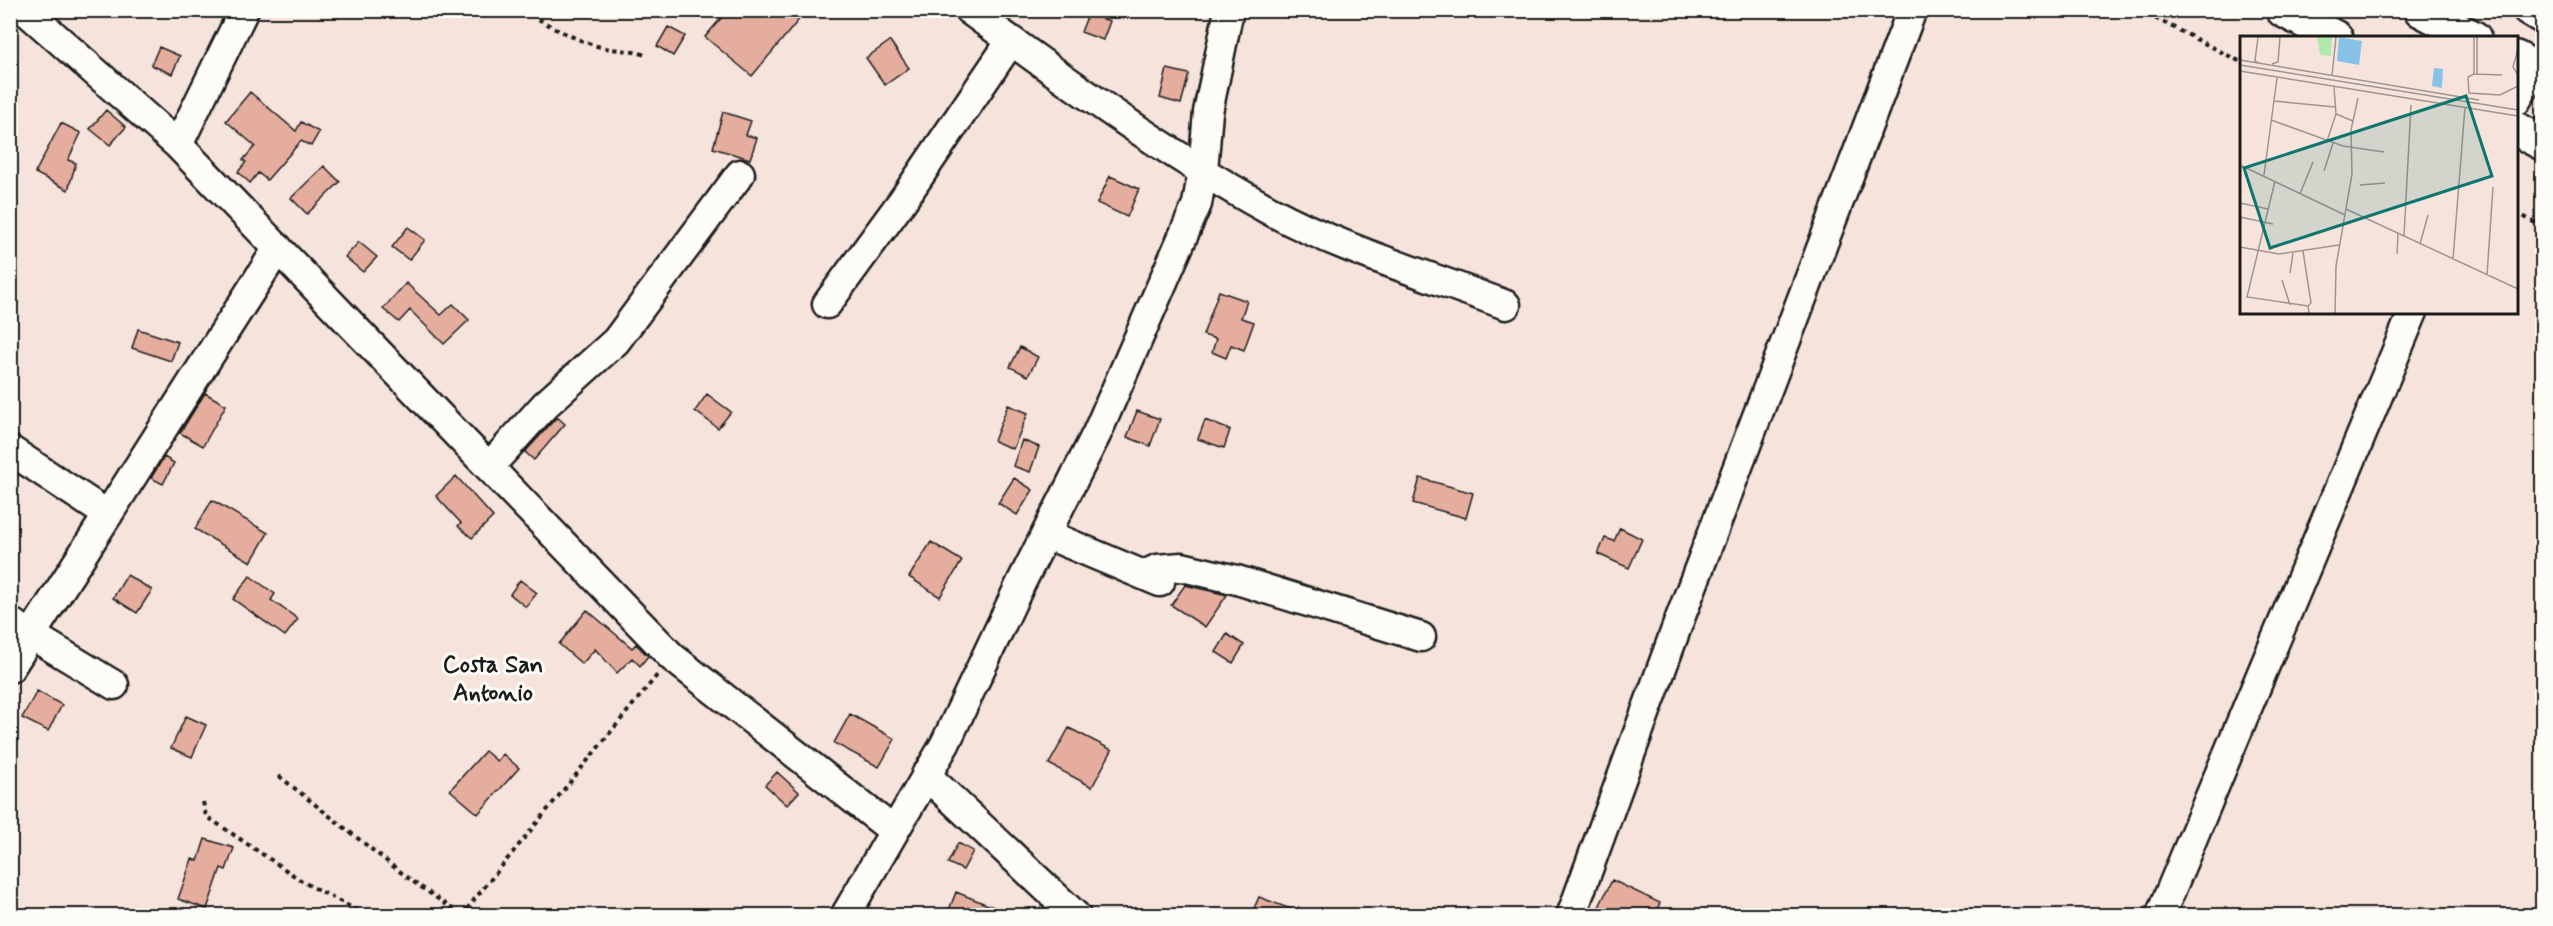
<svg xmlns="http://www.w3.org/2000/svg" width="2553" height="926" font-family="Mynerve,sans-serif">
	<style>
		.building { fill: #e5ad9d; stroke: #1c1c1c; stroke-width: 1.5 }
		.lines { fill: none; stroke-linecap: round; stroke-linejoin: round }
		.minor-casing { stroke: #1c1c1c; stroke-width: 33 }
		.highway-casing { stroke: #1c1c1c; stroke-width: 38 }
		.path { stroke: #1c1c1c; stroke-width: 4; stroke-dasharray: 4.5 4.5; stroke-linecap: butt }
		.minor { stroke: #fdfcf7; stroke-width: 28 }
		.highway { stroke: #fdfcf7; stroke-width: 33 }
		.labels { text-anchor: middle; dominant-baseline: central; stroke-width: 6; stroke-linejoin: round; paint-order: stroke }
		.quarter-label { font-size: 24px; font-weight: bold; fill: #1c1c1c; stroke: #fdfcf7 }
		.inset-road { fill: none; stroke: #9f948f; stroke-width: 1.5 }
		.view { fill: #0f766e; fill-opacity: 0.15; stroke: #0f766e; stroke-width: 3 }
		.inset-edge { fill: none; stroke: #1c1c1c; stroke-width: 3 }
	</style>
	<rect width="100%" height="100%" fill="#f6e4dc"/>
	<filter id="ink" filterUnits="userSpaceOnUse"><feTurbulence type="fractalNoise" baseFrequency=".0167" numOctaves="2"/><feDisplacementMap in="SourceGraphic" scale="12" xChannelSelector="R" yChannelSelector="G"/><feConvolveMatrix kernelMatrix="1 2 1 2 8 2 1 2 1" color-interpolation-filters="sRGB"/></filter>
	<g filter="url(#ink)">
		<path class="building" d="M728 10H807L752 76 705 37Z
			M1088 14 1110 21 1103 40 1081 32Z
			M668 27 685 36 673 56 657 46Z
			M890 41 909 68 885 85 866 58Z
			M159 47 180 56 172 74 151 65Z
			M1167 69 1189 74 1181 104 1160 98Z
			M250 92 296 131 301 122 319 132 311 146 301 141 267 180 258 173 250 183 238 172 246 162 243 160 255 146 226 121Z
			M106 110 126 127 110 145 90 129Z
			M723 112 751 121 746 135 757 138 750 159 713 148Z
			M61 123 81 133 68 160 76 163 68 190 35 173Z
			M324 166 340 182 307 214 291 198Z
			M1110 176 1139 189 1127 217 1097 203Z
			M408 227 425 240 409 260 392 247Z
			M359 242 377 257 363 272 345 257Z
			M406 283 441 315 453 304 469 320 444 344 410 310 399 322 383 309Z
			M1219 291 1247 301 1241 318 1254 322 1244 350 1231 345 1226 358 1212 352 1216 339 1203 335Z
			M138 329 178 342 171 361 132 348Z
			M1020 347 1038 357 1028 376 1010 367Z
			M205 393 226 405 203 446 180 433Z
			M707 394 731 412 718 428 695 411Z
			M1008 405 1028 413 1013 449 994 441Z
			M1137 411 1160 419 1150 446 1127 437Z
			M557 417 565 424 534 460 525 452Z
			M1205 420 1230 430 1224 448 1198 439Z
			M1022 440 1039 447 1030 472 1013 466Z
			M164 457 174 463 163 484 151 478Z
			M456 476 493 517 472 538 458 526 461 523 436 496Z
			M1014 478 1033 490 1017 515 998 503Z
			M1420 478 1473 493 1466 518 1413 503Z
			M212 500 268 533 251 562 195 529Z
			M1620 528 1642 539 1629 568 1598 554 1605 538 1614 541Z
			M931 542 962 561 940 597 909 577Z
			M127 575 152 590 137 613 113 598Z
			M250 576 275 594 271 600 298 619 285 636 233 599Z
			M520 580 537 593 526 607 510 594Z
			M1185 585 1227 595 1205 627 1171 605Z
			M587 610 632 648 636 644 648 656 640 666 632 658 617 673 595 649 582 664 559 644Z
			M1227 634 1244 645 1233 663 1216 652Z
			M37 691 62 705 48 731 22 718Z
			M850 714 895 739 879 767 834 743Z
			M186 716 206 725 192 757 171 748Z
			M1069 728 1112 750 1092 787 1049 764Z
			M485 751 497 761 503 754 519 768 478 814 450 790Z
			M777 772 799 792 787 805 765 785Z
			M205 839 234 848 226 870 221 868 207 909 178 899 192 859 198 861Z
			M958 843 973 851 963 870 948 863Z
			M1612 880 1660 903 1654 915H1612L1598 909Z
			M956 892 1013 915H947Z
			M1259 897 1304 914V915H1251Z"/>
		<g class="lines">
			<defs>
				<path id="minor" d="M25 10 178 145 672 657 894 831
					M969 10C1066 81 1164 152 1269 210 1343 250 1428 275 1506 305
					M2527 10 2542 19
					M2516 101 2536 68
					M178 145 244 10
					M827 304 903 200 1011 41
					M10 450 108 515
					M489 467 545 405 616 341 740 174
					M1046 534 1160 582
					M1144 575 1157 569 1182 567 1237 580 1421 637
					M10 622 114 685
					M10 668 278 248
					M926 775 1076 916
					M845 916 945 744 1021 583 1097 433 1197 204 1203 170 1208 112 1229 10
					M1571 916 1679 621 1912 10
					M2160 916 2413 312"/>
				<path id="highway" d="M2283 10 2336 38
					M2421 10 2474 38
					M2516 58 2542 72
					M2516 129 2542 143"/>
			</defs>
			<use href="#minor" class="minor-casing"/>
			<use href="#highway" class="highway-casing"/>
			<path class="path" d="M523 10C546 24 571 38 597 46 614 51 631 49 648 56
				M2139 10 2241 62
				M2516 212 2542 227
				M279 776 408 878 461 915
				M203 802 206 816 305 883 368 916
				M461 916 658 674"/>
			<use href="#minor" class="minor"/>
			<use href="#highway" class="highway"/>
		</g>
	</g>
	<g class="labels">
		<g class="quarter-label">
			<text x="493" y="665">Costa San<tspan x="493" dy="28">Antonio</tspan></text>
		</g>
	</g>
	<g transform="translate(2240 36)">
		<rect width="278" height="278" fill="#f6e4dc"/>
		<path d="M77 1H92L91 20 80 19Z" fill="#b1e7aa"/>
		<path d="M99 1 122 5 119 29 97 25ZM194 32 203 33 202 52 192 50Z" fill="#87c3e7"/>
		<path class="inset-road" d="M18 1 15 25 19 27M234 1V38L262 39M237 1V38M278 13 273 31 278 39M0 24 239 64M32 28 38 26 40 1M0 29 278 74M0 35 278 80M234 38 228 41 229 57 260 59 278 50M92 40 96 1M34 65 95 71M96 78 113 85M31 84 103 110 144 116M87 105 96 78 94 51M0 129 105 179M84 135 93 107M24 139 37 42M35 145 7 261 68 270 69 277M120 149 145 147M60 158 73 126M0 167 28 173M106 173 278 253M0 181 33 188M164 200 171 69M180 208 188 179M0 211 39 218 99 209M63 215 71 267 68 270M157 218 158 197M213 223 225 71M50 237 53 217M247 239 253 151M42 244 50 269M95 277 96 230 112 138 111 94 118 62"/>
		<path class="view" d="M226 60 252 140 30 212 4 132Z"/>
		<rect width="278" height="278" class="inset-edge"/>
	</g>
	<rect width="2553" height="926" fill="none" stroke="#fdfcf7" stroke-width="36"/>
	<rect x="18" y="18" width="2517" height="890" fill="none" stroke="#1c1c1c" stroke-width="2" filter="url(#ink)"/>
</svg>
